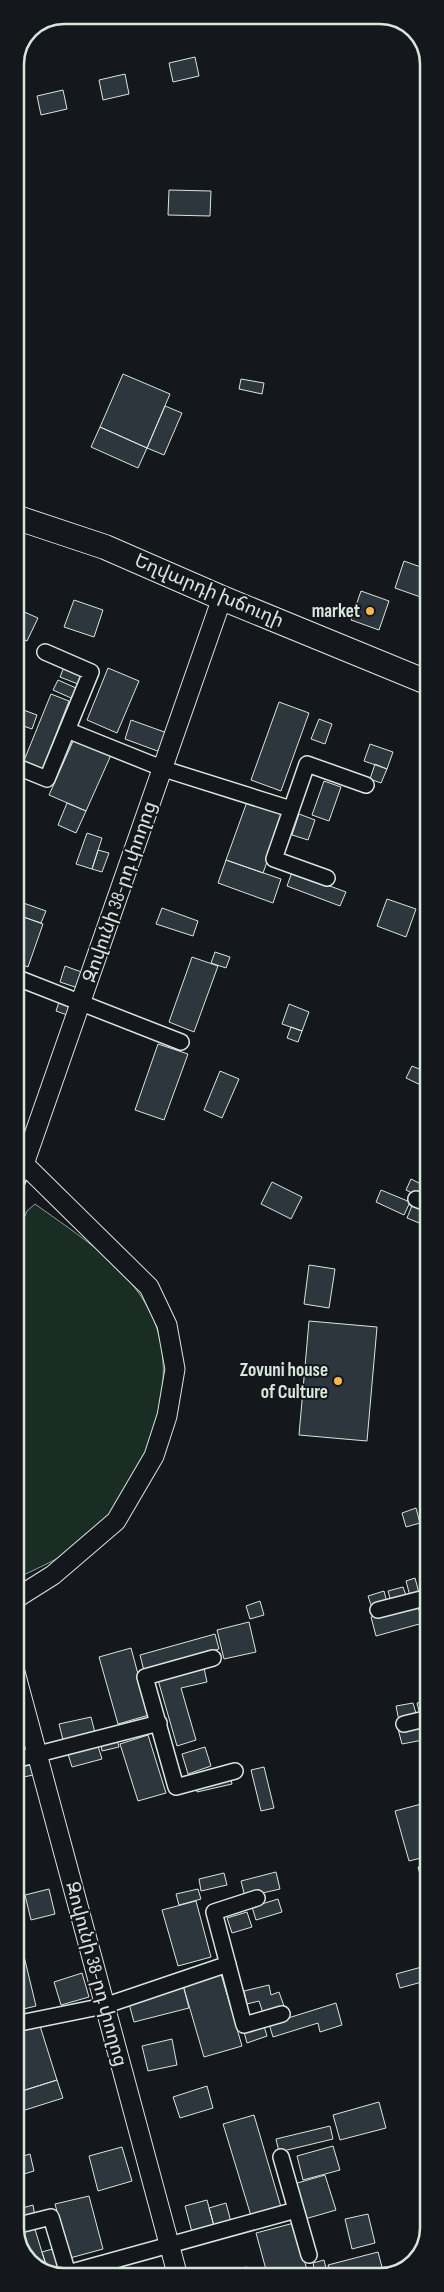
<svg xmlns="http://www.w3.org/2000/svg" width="444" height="2292" font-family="'Sofia Sans Condensed','Noto Sans Armenian',sans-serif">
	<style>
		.green { fill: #1a2d24; stroke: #939e99 }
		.building { fill: #2c363c; stroke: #d8e6dc }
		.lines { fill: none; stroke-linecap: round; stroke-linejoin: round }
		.minor-casing { stroke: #d8e6dc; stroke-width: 18 }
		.tertiary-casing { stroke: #d8e6dc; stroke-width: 21 }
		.primary-casing { stroke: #d8e6dc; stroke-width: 26 }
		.minor { stroke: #14181c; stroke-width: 15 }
		.tertiary { stroke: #14181c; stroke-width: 19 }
		.primary { stroke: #14181c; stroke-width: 24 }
		.poi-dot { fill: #ffb74d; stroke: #14181c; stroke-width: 2 }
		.labels { text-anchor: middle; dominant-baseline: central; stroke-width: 4; stroke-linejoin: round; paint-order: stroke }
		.street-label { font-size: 19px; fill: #d8e6dc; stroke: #14181c }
		.poi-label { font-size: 19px; font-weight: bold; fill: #d8e6dc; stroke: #14181c; text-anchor: end }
		.rim { fill: none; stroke: #d8e6dc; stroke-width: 2.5 }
	</style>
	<rect width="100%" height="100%" fill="#14181c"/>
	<path class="green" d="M35 1204C78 1235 129 1266 152 1316 183 1383 145 1476 99 1527 77 1552 44 1565 15 1579V1240L27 1211Z"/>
	<path class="building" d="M195 57 199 76 173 82 169 63Z
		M125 74 129 94 103 100 99 80Z
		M63 90 67 109 41 115 37 96Z
		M169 190 211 191 210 216 168 215Z
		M123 374 170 394 147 448 100 427Z
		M241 379 264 383 262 394 239 389Z
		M165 406 182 413 164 455 147 448Z
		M100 427 147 448 138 468 91 447Z
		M404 561 429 570V600L395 588Z
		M361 591 389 601 379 630 351 620Z
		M74 600 103 610 94 637 64 627Z
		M15 608 38 618 27 641 15 636Z
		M64 667 82 674 78 684 60 677Z
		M108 668 139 681 117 733 87 720Z
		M58 680 76 688 71 698 53 690Z
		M51 694 69 701 42 770 23 763Z
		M279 702 309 713 281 791 251 780Z
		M18 708 37 715 32 729 15 723Z
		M319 719 332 724 325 744 311 739Z
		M131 720 170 734 163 753 125 739Z
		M74 739 111 755 86 811 49 795Z
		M370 744 393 752 387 769 364 761Z
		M375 764 387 769 381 783 370 779Z
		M324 781 341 787 329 821 312 815Z
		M248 799 285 812 263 873 226 860Z
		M67 803 86 811 76 833 58 825Z
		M299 814 315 820 308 840 292 835Z
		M87 833 102 838 92 869 76 864Z
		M98 850 109 853 102 872 92 869Z
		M226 860 281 879 273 903 218 883Z
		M292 872 346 892 340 906 287 886Z
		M387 899 416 909 406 937 377 926Z
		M15 900 46 911 41 923 15 914Z
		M162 908 198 921 193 936 156 924Z
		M15 914 43 924 28 967 15 962Z
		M215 952 230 957 226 968 211 963Z
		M192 957 218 966 194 1032 169 1022Z
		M65 966 87 974 81 989 60 982Z
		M61 996 75 1001 70 1016 56 1011Z
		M289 1004 309 1012 302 1031 282 1024Z
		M291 1027 302 1031 298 1042 287 1038Z
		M158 1044 188 1054 164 1120 135 1110Z
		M412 1066 429 1073V1089L406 1078Z
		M220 1071 239 1079 222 1118 204 1110Z
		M411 1179 423 1185 418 1196 406 1190Z
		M272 1182 302 1197 291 1219 261 1204Z
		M427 1187H429V1199L423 1196Z
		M381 1190 410 1202 404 1215 376 1202Z
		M413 1203 429 1209V1227L407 1218Z
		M309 1265 335 1269 329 1308 304 1304Z
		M309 1321 377 1327 367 1441 299 1435Z
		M416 1508 420 1523 406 1527 402 1513Z
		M429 1574V1590L426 1591 422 1576Z
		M415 1578 419 1593 410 1596 406 1581Z
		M403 1587 407 1598 391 1602 388 1591Z
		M384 1591 387 1603 372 1608 368 1596Z
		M260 1601 264 1615 250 1619 246 1606Z
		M417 1604 423 1623 376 1636 371 1617Z
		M249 1622 256 1652 224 1659 217 1630Z
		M215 1634 219 1649 144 1671 140 1655Z
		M131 1648 149 1715 118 1724 99 1657Z
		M204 1668 207 1682 181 1688 196 1740 177 1746 158 1680Z
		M429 1700V1713L420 1715 417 1703Z
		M413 1703 417 1717 399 1721 396 1706Z
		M91 1717 95 1733 63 1740 59 1724Z
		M420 1724 423 1740 402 1744 398 1729Z
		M148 1735 166 1793 138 1801 120 1744Z
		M117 1739 119 1747 102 1751 101 1743Z
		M98 1746 102 1759 72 1767 68 1754Z
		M205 1747 211 1766 188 1774 182 1754Z
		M29 1761 33 1775 15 1779V1765Z
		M264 1767 274 1808 261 1811 251 1770Z
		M230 1775 232 1784 197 1792 195 1783Z
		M425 1803 429 1816V1856L409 1861 395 1811Z
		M429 1864V1884L423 1885 418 1867Z
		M276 1872 280 1889 245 1897 241 1881Z
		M224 1873 227 1885 201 1891 199 1879Z
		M49 1889 55 1914 31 1920 25 1895Z
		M198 1889 201 1899 179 1905 176 1894Z
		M278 1899 282 1912 256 1920 252 1907Z
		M196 1901 211 1957 178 1966 162 1910Z
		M247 1912 252 1927 232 1933 227 1918Z
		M23 1952 36 2006 15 2011V1954Z
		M429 1965V1980L400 1988 396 1974Z
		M82 1973 89 1997 61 2005 54 1982Z
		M221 1974 242 2046 204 2057 183 1985Z
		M183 1985 189 2008 134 2022 128 2000Z
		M269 1985 271 1995 279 1992 284 2006 263 2013 259 2001 247 2004 244 1991Z
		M336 2003 342 2025 320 2032 318 2023 273 2037 269 2024Z
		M40 2026 57 2080 25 2090 15 2061V2033Z
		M264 2026 267 2036 247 2043 244 2032Z
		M172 2039 177 2065 148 2071 142 2046Z
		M57 2080 63 2098 22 2111 16 2093Z
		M207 2086 213 2108 180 2118 173 2097Z
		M379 2102 386 2128 340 2140 333 2115Z
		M254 2115 281 2207 251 2216 223 2124Z
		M330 2126 333 2139 279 2152 276 2139Z
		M333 2146 340 2170 303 2180 297 2156Z
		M122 2147 132 2181 98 2191 89 2156Z
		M19 2154 24 2174 15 2176V2155Z
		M30 2154 34 2171 24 2174 20 2157Z
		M325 2175 336 2210 305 2219 294 2184Z
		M89 2196 103 2249 70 2258 55 2204Z
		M207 2200 214 2226 192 2232 185 2206Z
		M226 2203 231 2222 214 2226 209 2208Z
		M33 2205 35 2217 15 2222V2210Z
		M368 2214 375 2243 352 2249 345 2219Z
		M294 2223 309 2277H268L256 2233Z
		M34 2226 48 2272 29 2263 15 2235V2231Z
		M56 2248 61 2269 49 2273 42 2252Z
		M378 2252 383 2271 361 2277H332L328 2265Z
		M324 2260 328 2277H316L313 2263Z
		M247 2267 249 2277H205L204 2275Z
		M111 2270 113 2277H86Z"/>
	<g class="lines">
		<defs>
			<path id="minor" d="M67 730 164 769 291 809
				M15 766 47 779 91 672 45 652
				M327 878 274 859 307 764 366 785
				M15 977 181 1042
				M15 1161 24 1164 15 1186
				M416 1199 429 1204
				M378 1610 429 1597
				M213 1658 145 1677 176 1787 235 1771
				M404 1724 429 1718
				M15 1760 159 1723
				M257 1898 214 1912 244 2025 282 2014
				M15 2024 104 2006 228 1964
				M281 2157 309 2255
				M15 2226 51 2217 69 2277
				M68 2273 296 2210"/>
			<path id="tertiary" d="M15 1599 53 1575 116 1521 154 1456 167 1416 175 1369 167 1325 149 1287 24 1164 222 598
				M15 1672 178 2277"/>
			<path id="primary" d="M15 517 105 547 222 598 429 683"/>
		</defs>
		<use href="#minor" class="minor-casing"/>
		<use href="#tertiary" class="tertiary-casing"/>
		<use href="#primary" class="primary-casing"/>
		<use href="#minor" class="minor"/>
		<use href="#tertiary" class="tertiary"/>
		<use href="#primary" class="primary"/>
	</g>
	<g class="poi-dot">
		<circle cx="370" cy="611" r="5"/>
		<circle cx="338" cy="1381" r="5"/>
	</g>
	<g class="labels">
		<g class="street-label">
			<text transform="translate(209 591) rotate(23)">Եղվարդի խճուղի</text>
			<text transform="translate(120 892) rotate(-71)">Զովունի 38-րդ փողոց</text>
			<text transform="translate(96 1974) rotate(75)">Զովունի 38-րդ փողոց</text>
		</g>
		<g class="poi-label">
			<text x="360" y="611">market</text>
			<text x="328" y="1370">Zovuni house<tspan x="328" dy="22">of Culture</tspan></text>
		</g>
	</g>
	<path d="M0 0H444V2292H0ZM64 24H380A40 40 0 0 1 420 64V2228A40 40 0 0 1 380 2268H64A40 40 0 0 1 24 2228V64A40 40 0 0 1 64 24Z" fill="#14181c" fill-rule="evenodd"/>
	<path class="rim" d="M64 24H380A40 40 0 0 1 420 64V2228A40 40 0 0 1 380 2268H64A40 40 0 0 1 24 2228V64A40 40 0 0 1 64 24Z"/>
</svg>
